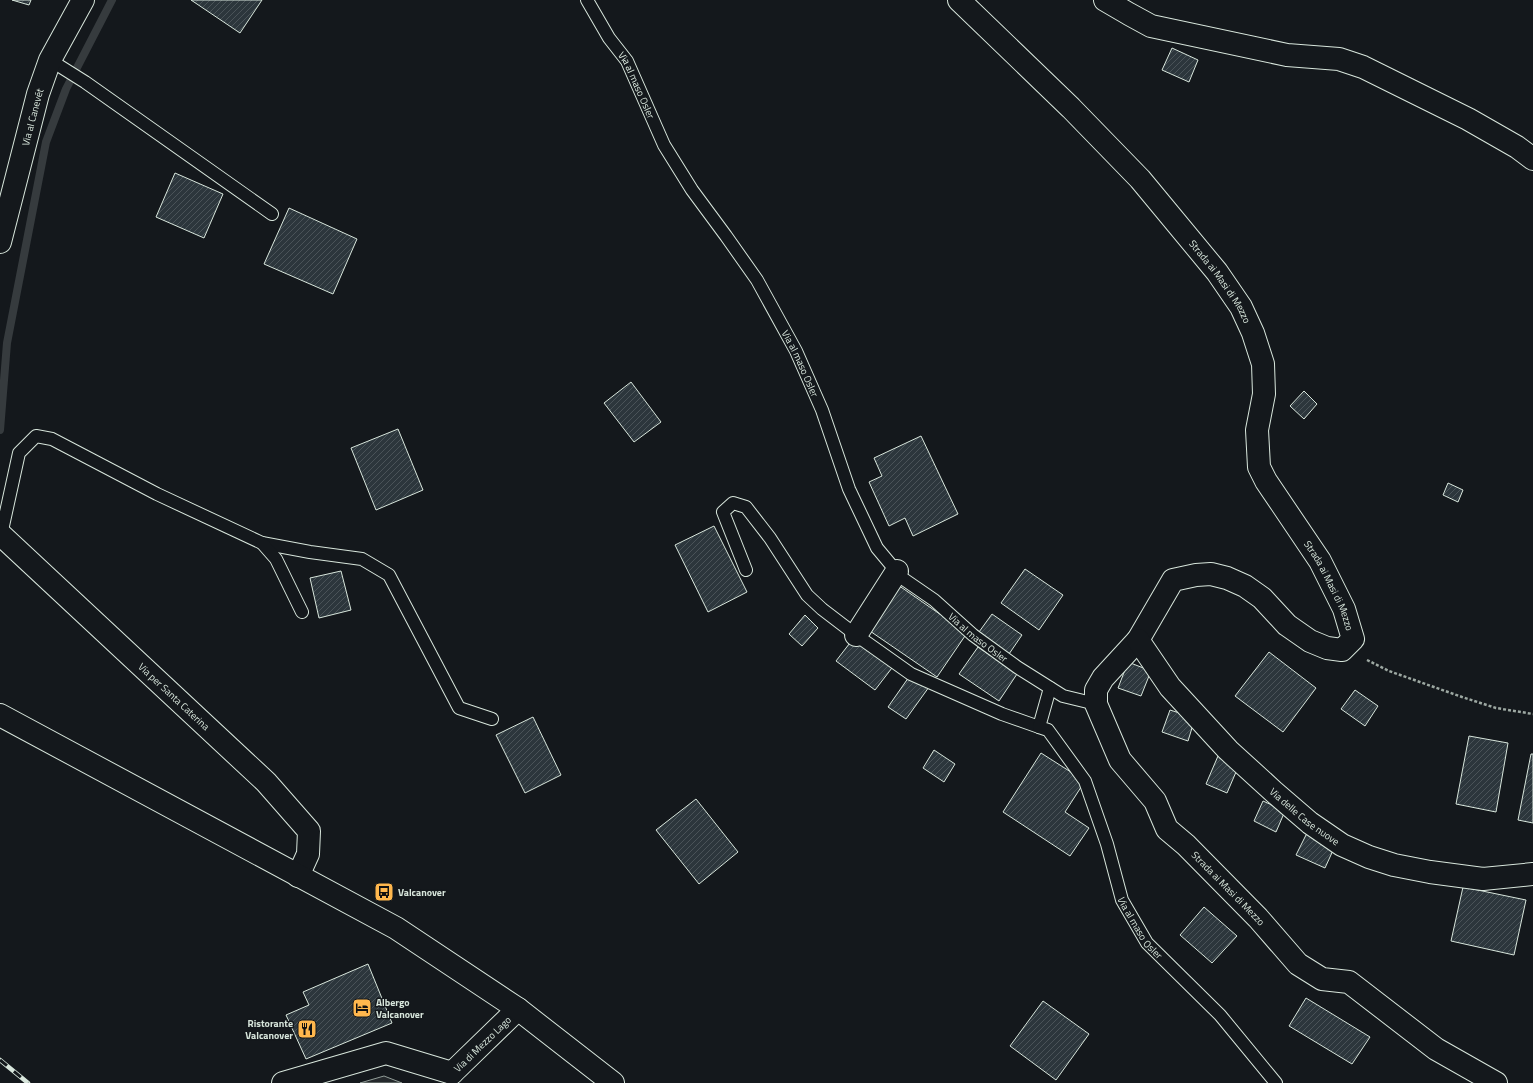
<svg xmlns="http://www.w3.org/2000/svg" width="1533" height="1083" font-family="'Titillium Web',sans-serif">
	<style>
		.parking { fill: #24282b; stroke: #939e99 }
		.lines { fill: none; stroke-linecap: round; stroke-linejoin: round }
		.stream { stroke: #363b3e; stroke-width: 8 }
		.building { fill: url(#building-hatch); stroke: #d8e6dc }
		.lane-casing { stroke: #d8e6dc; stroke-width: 14 }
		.street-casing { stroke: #d8e6dc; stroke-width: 24 }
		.secondary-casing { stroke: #d8e6dc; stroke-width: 24 }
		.path { stroke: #9da8a2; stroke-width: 2.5; stroke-dasharray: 3 2; stroke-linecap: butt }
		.lane { stroke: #14181c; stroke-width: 12 }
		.street { stroke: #14181c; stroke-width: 22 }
		.secondary { stroke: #14181c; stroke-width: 22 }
		.rail-casing { stroke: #d8e6dc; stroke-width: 4.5 }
		.rail { stroke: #14181c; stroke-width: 3; stroke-dasharray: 9; stroke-linecap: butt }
		.labels { text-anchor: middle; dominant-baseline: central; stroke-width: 3; stroke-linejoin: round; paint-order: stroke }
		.street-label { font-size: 10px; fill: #d8e6dc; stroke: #14181c }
		.poi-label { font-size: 10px; font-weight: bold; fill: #d8e6dc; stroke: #14181c; text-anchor: start }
	</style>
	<defs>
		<pattern id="building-hatch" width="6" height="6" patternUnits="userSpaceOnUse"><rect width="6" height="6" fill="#2c363c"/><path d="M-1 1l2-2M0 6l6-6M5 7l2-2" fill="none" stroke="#4a5358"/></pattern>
	</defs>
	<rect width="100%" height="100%" fill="#14181c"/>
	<path class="parking" d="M384 1076 402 1083H360Z"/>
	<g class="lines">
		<path class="stream" d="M0 430 7 343 46 142 66 89 112 0"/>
	</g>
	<path class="building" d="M12 0H31L29 5Z
		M191 0H262L240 33Z
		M1172 48 1198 60 1189 82 1162 70Z
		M175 173 223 194 204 238 156 217Z
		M289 208 357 239 333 294 264 264Z
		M631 382 661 422 634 442 604 403Z
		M1304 391 1317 404 1304 419 1290 406Z
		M398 429 423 490 376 510 351 448Z
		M921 436 958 514 913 536 905 518 889 526 869 482 882 476 874 458Z
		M1448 483 1463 490 1458 502 1443 495Z
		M714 526 747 592 708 612 675 545Z
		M1025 569 1063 595 1039 630 1001 603Z
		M341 571 351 610 319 618 310 578Z
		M898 585 967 633 937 677 867 629Z
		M992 614 1022 635 1009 654 979 632Z
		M805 615 818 628 802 646 789 634Z
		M856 635 895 664 875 690 836 661Z
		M978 647 1017 674 999 701 959 674Z
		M1269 652 1316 688 1283 732 1235 696Z
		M1128 662 1151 671 1141 696 1118 688Z
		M911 674 929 687 906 719 888 707Z
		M1355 690 1378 706 1365 726 1341 709Z
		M1170 710 1195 718 1188 741 1162 732Z
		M533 717 561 775 525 793 496 735Z
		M1469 736 1508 743 1496 812 1456 804Z
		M934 750 955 764 944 782 923 768Z
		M1041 753 1085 781 1065 812 1089 828 1070 856 1003 812Z
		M1531 754H1533V823L1518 820Z
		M1218 756 1239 765 1227 793 1206 784Z
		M696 799 738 852 699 884 656 830Z
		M1263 801 1285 811 1276 832 1254 821Z
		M1307 833 1335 846 1325 868 1296 855Z
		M1463 887 1526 900 1514 955 1451 941Z
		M1204 907 1237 936 1212 963 1180 935Z
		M368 964 392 1023 306 1059 286 1015 309 1005 303 992Z
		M1306 998 1370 1037 1352 1064 1289 1026Z
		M1043 1001 1089 1034 1056 1080 1010 1046Z"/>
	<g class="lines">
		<defs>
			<g id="lane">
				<path id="s1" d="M587 0 609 38 627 61 664 145 692 190 726 236 757 280 796 351 822 410 849 489 877 548 902 578 934 600 973 635 1017 667 1063 696 1096 704"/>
				<path d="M50 60 85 82 272 214"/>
				<path d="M1 535 19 453 36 436 52 439 157 494 262 543 310 552 362 559 389 575 459 708 492 719"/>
				<path d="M262 543 276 559 302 612"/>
				<path d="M746 570 723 512 733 503 746 507 770 538 807 595 822 609 856 635 911 674 1002 714 1039 727"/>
				<path id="s2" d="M1050 688 1039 727 1048 730 1085 781 1107 844 1122 900 1147 943 1220 1015 1276 1083"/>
			</g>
			<g id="street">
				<path id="s3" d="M959 0 1071 108 1140 179 1217 272 1241 307 1253 333 1263 364 1264 394 1257 430 1259 467 1266 481 1320 561 1344 609 1353 639 1342 650 1327 648 1310 641 1287 625 1262 598 1245 586 1227 578 1211 574 1196 575 1173 580 1138 640 1103 678 1096 690V704L1120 760 1155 801 1167 829 1186 845 1258 918 1298 964 1322 979 1349 982 1436 1049 1496 1083"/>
				<path d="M1105 0 1129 14 1151 26 1287 55 1339 59 1363 67 1468 119 1517 147 1533 159"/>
				<path id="s4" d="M0 242 38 94 50 60 83 0"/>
				<path id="s5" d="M0 534 266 782 309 831 308 854 298 876"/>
				<path d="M856 635 897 571"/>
				<path id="s6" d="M1138 640 1170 687 1228 750 1274 792 1310 823 1342 845 1369 857 1394 865 1430 872 1483 879 1533 874"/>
				<path id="s7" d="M452 1073 518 1009"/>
				<path d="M283 1083 386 1053 452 1073"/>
			</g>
			<path id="secondary" d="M0 715 396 928 518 1009 613 1083"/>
		</defs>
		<use href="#lane" class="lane-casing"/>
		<use href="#street" class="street-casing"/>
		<use href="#secondary" class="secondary-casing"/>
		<path class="path" d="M1367 660 1389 671 1462 697 1496 708 1533 714"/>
		<use href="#lane" class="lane"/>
		<use href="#street" class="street"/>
		<use href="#secondary" class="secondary"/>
		<defs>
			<path id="rail" d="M0 1060 28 1083"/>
		</defs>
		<use href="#rail" class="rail-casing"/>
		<use href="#rail" class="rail"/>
	</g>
	<defs>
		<symbol id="bus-square" viewBox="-11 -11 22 22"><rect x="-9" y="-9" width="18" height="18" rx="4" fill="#ffb74d" stroke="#14181c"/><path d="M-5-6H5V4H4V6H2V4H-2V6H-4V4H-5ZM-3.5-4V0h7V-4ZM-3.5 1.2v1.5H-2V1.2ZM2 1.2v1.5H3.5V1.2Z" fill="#111"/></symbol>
		<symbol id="hotel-square" viewBox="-11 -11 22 22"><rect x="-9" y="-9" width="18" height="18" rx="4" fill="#ffb74d" stroke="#14181c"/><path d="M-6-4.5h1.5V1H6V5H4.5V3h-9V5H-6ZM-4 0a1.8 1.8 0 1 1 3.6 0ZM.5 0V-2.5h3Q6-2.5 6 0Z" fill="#111"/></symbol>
		<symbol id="restaurant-square" viewBox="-11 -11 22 22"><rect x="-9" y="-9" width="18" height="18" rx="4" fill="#ffb74d" stroke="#14181c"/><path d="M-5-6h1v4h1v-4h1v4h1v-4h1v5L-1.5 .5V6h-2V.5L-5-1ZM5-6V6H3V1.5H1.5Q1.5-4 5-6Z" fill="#111"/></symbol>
	</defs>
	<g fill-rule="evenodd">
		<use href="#bus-square" x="373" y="881" width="22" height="22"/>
		<use href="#hotel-square" x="351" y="997" width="22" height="22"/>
		<use href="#restaurant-square" x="296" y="1018" width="22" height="22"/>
	</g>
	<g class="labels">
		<g class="street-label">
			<text stroke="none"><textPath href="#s1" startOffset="99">Via al maso Osler</textPath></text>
			<text stroke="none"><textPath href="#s4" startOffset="129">Via al Canevét</textPath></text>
			<text stroke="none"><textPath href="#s3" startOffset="385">Strada ai Masi di Mezzo</textPath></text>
			<text stroke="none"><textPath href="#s1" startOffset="423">Via al maso Osler</textPath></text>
			<text stroke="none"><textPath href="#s3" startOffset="721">Strada ai Masi di Mezzo</textPath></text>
			<text stroke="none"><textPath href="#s1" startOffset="759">Via al maso Osler</textPath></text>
			<text stroke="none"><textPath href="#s5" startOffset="238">Via per Santa Caterina</textPath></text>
			<text stroke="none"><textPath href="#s6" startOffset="244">Via delle Case nuove</textPath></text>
			<text stroke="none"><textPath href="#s3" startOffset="1369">Strada ai Masi di Mezzo</textPath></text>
			<text stroke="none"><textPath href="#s2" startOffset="271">Via al maso Osler</textPath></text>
			<text stroke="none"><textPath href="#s7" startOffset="42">Via di Mezzo Lago</textPath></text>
		</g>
		<g class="poi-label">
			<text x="398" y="892">Valcanover</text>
			<text x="376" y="1002">Albergo<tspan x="376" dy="12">Valcanover</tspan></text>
			<text x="293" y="1023" text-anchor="end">Ristorante<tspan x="293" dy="12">Valcanover</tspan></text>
		</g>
	</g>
</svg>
